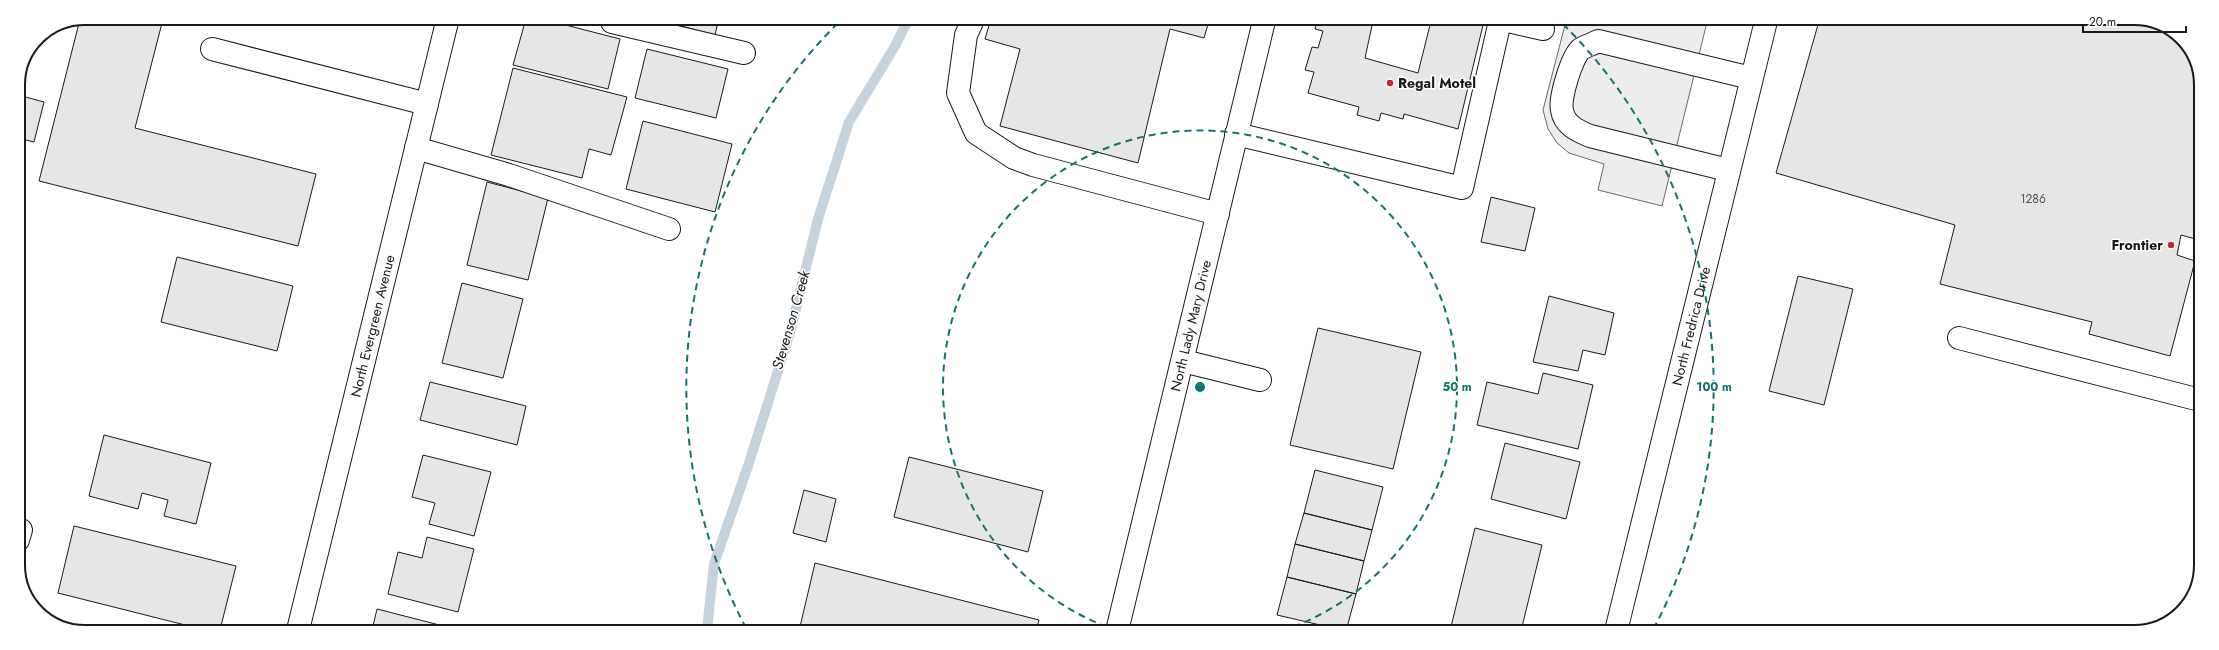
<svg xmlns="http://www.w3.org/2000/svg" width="2219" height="650" font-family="Jost,sans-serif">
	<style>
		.parking { fill: #ededed; stroke: #6a6a6a }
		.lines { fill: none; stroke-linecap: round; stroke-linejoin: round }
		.stream { stroke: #c6d2dc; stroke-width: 10 }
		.building { fill: #e6e6e6; stroke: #1a1a1a }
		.minor-casing { stroke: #1a1a1a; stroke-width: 24 }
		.minor { stroke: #fff; stroke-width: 22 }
		.ring { fill: none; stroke: #0f766e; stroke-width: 2; stroke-dasharray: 7 5 }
		.poi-dot { fill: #c62828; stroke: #fff; stroke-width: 1.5 }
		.labels { text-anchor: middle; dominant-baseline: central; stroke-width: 3; stroke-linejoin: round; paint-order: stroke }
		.number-label { font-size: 12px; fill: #4d4d4d }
		.poi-label { font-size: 14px; font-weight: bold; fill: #1a1a1a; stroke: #fff; text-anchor: start }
		.street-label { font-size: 14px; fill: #1a1a1a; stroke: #fff }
		.water-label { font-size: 15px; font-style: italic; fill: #1a1a1a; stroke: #fff }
		.rim { fill: none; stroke: #1a1a1a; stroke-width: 2 }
		.centre { fill: #0f766e; stroke: #fff; stroke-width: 2 }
		.ring-label { font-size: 12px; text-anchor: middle; font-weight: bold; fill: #0f766e; stroke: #fff; stroke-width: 3; stroke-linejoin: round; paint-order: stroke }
	</style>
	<rect width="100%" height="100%" fill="#fff"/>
	<path class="parking" d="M1566 21 1707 22 1662 206 1598 190 1604 164 1569 153 1557 143 1548 129 1543 110Z"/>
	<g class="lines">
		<path class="stream" d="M707 630 714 564 748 466 790 333 818 219 849 122 895 46 907 22"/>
	</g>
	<path class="building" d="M2131 20 2164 29 2185 41 2201 80 2200 234 2199 240 2181 235 2177 255 2195 261 2170 356 2089 334 2092 322 1940 284 1955 225 1776 173 1819 21Z
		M1209 21 1204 38 1170 29 1138 163 1000 126 1020 49 985 39 990 22Z
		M1317 21H1373L1365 58 1418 73 1431 21H1484L1458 129 1404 114 1403 119 1381 113 1379 121 1357 115 1359 107 1308 93 1314 72 1305 70 1312 47 1318 48 1323 31 1315 29Z
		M525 22H554L620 39 608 89 513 65Z
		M666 22H718L715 35Z
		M79 23H162L135 128 316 174 298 246 39 181Z
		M647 49 728 69 716 118 635 98Z
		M513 68 627 97 611 155 589 149 582 178 491 155Z
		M18 95 44 102 34 142 18 138Z
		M643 121 732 144 715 212 626 189Z
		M487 182 548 198 528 280 467 265Z
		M1491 197 1535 208 1525 251 1481 242Z
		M177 257 293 286 277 351 161 322Z
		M1798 276 1853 289 1824 405 1769 391Z
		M462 283 523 299 503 378 442 363Z
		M1549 296 1614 313 1605 355 1583 350 1578 371 1533 362Z
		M1318 328 1421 352 1393 469 1290 445Z
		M1543 373 1593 385 1578 449 1477 425 1487 382 1538 394Z
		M430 382 526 406 517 445 420 420Z
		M104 435 211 463 196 524 164 516 168 500 142 493 138 509 89 496Z
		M1505 443 1580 462 1566 519 1491 499Z
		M423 455 491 472 474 536 429 524 435 503 412 497Z
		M909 457 1043 491 1028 552 894 517Z
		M1315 470 1383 487 1372 530 1304 513Z
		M804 490 836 499 826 542 793 533Z
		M1304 513 1372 530 1364 561 1295 544Z
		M74 526 236 566 220 630H205L58 593Z
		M1475 528 1542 545 1521 631H1450Z
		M427 537 474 549 458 612 388 594 398 552 422 558Z
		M1295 544 1364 561 1356 594 1287 577Z
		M815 563 1039 620 1036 631H799Z
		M1287 577 1356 594 1346 631 1277 615Z
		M377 609 455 629 454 630H372Z"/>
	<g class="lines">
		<defs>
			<g id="minor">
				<path d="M1508 21 1543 29"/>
				<path d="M612 22 744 53"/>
				<path d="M972 22 966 35 958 93 976 133 1014 158 1033 165 1218 214"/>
				<path d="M212 49 427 104"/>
				<path d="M1236 134 1462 188 1500 21"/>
				<path d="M416 148 509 175 669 229"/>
				<path d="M1728 170 1590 136C1578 131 1564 125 1562 110 1559 99 1572 56 1581 49 1586 46 1593 44 1598 41L1751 78"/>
				<path d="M1959 338 2200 400"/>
				<path d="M1183 361 1260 380"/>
				<path d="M18 540 21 530"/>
				<path id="s1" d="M298 630 447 22"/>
				<path id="s2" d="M1117 631 1264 21"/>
				<path id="s3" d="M1616 631 1766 21"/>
			</g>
		</defs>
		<use href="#minor" class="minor-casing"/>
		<use href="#minor" class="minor"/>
	</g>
	<g class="ring">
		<path d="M1118 631A257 257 0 1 1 1282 631"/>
		<path d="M746 628A514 514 0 0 1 837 24M1563 24A514 514 0 0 1 1654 628"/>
	</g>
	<g class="poi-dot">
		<circle cx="1390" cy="83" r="4"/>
		<circle cx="2171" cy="245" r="4"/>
	</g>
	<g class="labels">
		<g class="number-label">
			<text x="2033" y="199">1286</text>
		</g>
		<g class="poi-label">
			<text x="1398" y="83">Regal Motel</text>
			<text x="2163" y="245" text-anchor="end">Frontier</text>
		</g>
		<g class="street-label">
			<text stroke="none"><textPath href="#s1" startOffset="313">North Evergreen Avenue</textPath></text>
			<text stroke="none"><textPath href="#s2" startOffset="314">North Lady Mary Drive</textPath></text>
			<text stroke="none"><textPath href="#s3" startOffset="314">North Fredrica Drive</textPath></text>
		</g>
		<g class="water-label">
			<text transform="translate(791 320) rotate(-74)">Stevenson Creek</text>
		</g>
	</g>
	<path d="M0 0H2219V650H0ZM85 25H2134A60 60 0 0 1 2194 85V565A60 60 0 0 1 2134 625H85A60 60 0 0 1 25 565V85A60 60 0 0 1 85 25Z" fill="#fff" fill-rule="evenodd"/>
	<path class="rim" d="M85 25H2134A60 60 0 0 1 2194 85V565A60 60 0 0 1 2134 625H85A60 60 0 0 1 25 565V85A60 60 0 0 1 85 25Z"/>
	<circle cx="1200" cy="387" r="6" class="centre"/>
	<g class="ring-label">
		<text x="1457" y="391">50 m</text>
		<text x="1714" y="391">100 m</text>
	</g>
	<path d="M2083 26v6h103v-6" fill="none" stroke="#1a1a1a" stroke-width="2"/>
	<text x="2089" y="26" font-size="12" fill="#1a1a1a" stroke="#ffffff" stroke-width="3" paint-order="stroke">20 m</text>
</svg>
